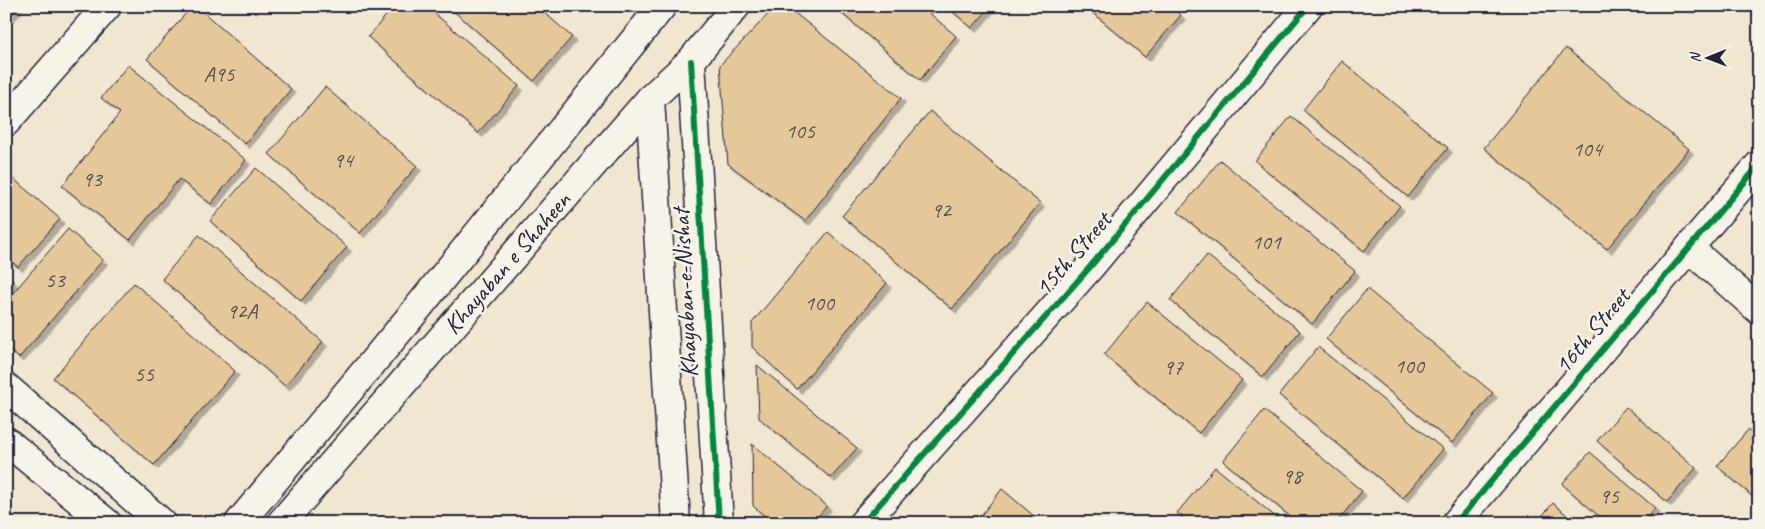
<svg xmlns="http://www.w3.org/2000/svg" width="1765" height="529" font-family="Caveat,sans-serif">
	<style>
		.building { fill: #e4c899; stroke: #22223b; filter: url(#shadow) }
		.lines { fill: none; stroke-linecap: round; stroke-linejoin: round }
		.minor-casing { stroke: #22223b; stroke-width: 31 }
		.tertiary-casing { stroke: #22223b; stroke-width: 31 }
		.secondary-casing { stroke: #22223b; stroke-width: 31 }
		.minor { stroke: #f7f3e8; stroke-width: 28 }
		.tertiary { stroke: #f7f3e8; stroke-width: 28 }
		.secondary { stroke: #f7f3e8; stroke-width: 28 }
		.cycleway-casing { stroke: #f7f3e8; stroke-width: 9 }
		.cycleway { stroke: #00873e; stroke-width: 6 }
		.labels { text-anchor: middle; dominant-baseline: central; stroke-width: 5; stroke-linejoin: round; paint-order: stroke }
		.number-label { font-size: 22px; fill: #524c52 }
		.street-label { font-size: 25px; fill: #22223b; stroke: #f7f3e8 }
	</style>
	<defs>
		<filter id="shadow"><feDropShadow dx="4.5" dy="4.5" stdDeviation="0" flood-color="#0004"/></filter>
	</defs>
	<rect width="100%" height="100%" fill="#f1e6d0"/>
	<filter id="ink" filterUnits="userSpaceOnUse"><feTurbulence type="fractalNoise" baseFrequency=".02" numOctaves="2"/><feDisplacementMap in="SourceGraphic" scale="10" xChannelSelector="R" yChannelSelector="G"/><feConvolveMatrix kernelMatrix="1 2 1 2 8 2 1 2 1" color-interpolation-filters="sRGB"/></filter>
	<g filter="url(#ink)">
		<path class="building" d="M6 6H19L6 21Z
			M192 6H196L291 89 245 144 147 59Z
			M394 6H426L519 86 478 133 368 37Z
			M448 6H537L572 37 534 81Z
			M776 6H786L901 98 805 221 728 164 720 65Z
			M833 6H921L956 36 920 80Z
			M946 6H991L972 28Z
			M1085 6H1170L1181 15 1145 57Z
			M1566 48 1689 149 1607 249 1484 148Z
			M1342 61 1448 148 1408 197 1303 110Z
			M128 65 246 160 211 204 179 179 130 240 62 186 120 113 101 98Z
			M325 87 417 166 360 233 269 154Z
			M930 111 1040 203 952 309 842 216Z
			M1291 116 1400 206 1364 251 1255 161Z
			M1220 160 1355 271 1312 324 1178 212Z
			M256 168 347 247 301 301 210 221Z
			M8 174 60 219 18 267 6 257Z
			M68 229 103 260 19 358 6 347V301Z
			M828 232 887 283 797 389 752 347V323Z
			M199 235 323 342 285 386 162 279Z
			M1207 255 1300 331 1263 377 1170 300Z
			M6 275 14 282 6 291Z
			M134 283 235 371 154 465 53 378Z
			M1367 289 1493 393 1452 443 1326 339Z
			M1147 302 1242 380 1199 433 1104 355Z
			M1318 347 1443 449 1403 498 1279 395Z
			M757 365 857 448 831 478 759 418Z
			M1626 407 1696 468 1667 502 1597 441Z
			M1264 410 1362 491 1336 523H1298L1223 461Z
			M1748 430 1759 439V502L1717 466Z
			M752 444 827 506 812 523H773L753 506Z
			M1590 452 1655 508 1643 523H1607L1562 484Z
			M1215 467 1283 523H1189L1177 513Z
			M1002 489 1042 523H975Z
			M1553 503 1576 523H1536Z"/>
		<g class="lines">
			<defs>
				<path id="minor" d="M6 122 107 6
					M1689 248 1759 310
					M6 387 162 523
					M6 441 107 523
					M863 523 1090 267 1308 6
					M1456 523 1759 165"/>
				<path id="tertiary" d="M691 61 719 523
					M650 99 676 523"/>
				<path id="secondary" d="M239 523 417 309 662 6
					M281 523 650 99 691 61 736 6"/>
			</defs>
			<use href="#minor" class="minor-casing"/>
			<use href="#tertiary" class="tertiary-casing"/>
			<use href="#secondary" class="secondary-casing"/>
			<use href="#minor" class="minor"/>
			<use href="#tertiary" class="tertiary"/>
			<use href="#secondary" class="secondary"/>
			<defs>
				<path id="cycleway" d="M691 61 719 523
					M863 523 1090 267 1308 6
					M1456 523 1759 165"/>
			</defs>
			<use href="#cycleway" class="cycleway-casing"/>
			<use href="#cycleway" class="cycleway"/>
		</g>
	</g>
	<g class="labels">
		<g class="number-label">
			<text x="219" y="74">A95</text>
			<text x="800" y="131">105</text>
			<text x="1587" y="149">104</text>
			<text x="343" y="160">94</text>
			<text x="92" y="179">93</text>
			<text x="941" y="210">92</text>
			<text x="1266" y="242">101</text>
			<text x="55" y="280">53</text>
			<text x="819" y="303">100</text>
			<text x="242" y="311">92A</text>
			<text x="1409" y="366">100</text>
			<text x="1173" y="367">97</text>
			<text x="144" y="374">55</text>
			<text x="1292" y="476">98</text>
			<text x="1609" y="496">95</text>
		</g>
		<g class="street-label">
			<text transform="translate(1073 254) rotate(-49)">15th Street</text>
			<text transform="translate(507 263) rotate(-49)">Khayaban e Shaheen</text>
			<text transform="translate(685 293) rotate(-93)">Khayaban-e-Nishat</text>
			<text transform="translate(1592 331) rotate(-50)">16th Street</text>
		</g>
	</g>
	<rect width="1765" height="529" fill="none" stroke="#f7f3e8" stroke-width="25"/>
	<rect x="12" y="12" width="1740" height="504" fill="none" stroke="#22223b" stroke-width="2" filter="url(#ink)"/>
	<g transform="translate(1708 58) rotate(269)" stroke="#f7f3e8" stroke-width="4" paint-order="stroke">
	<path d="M0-4L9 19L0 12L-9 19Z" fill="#22223b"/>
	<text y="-8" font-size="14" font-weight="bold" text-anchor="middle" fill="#22223b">N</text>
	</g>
</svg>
